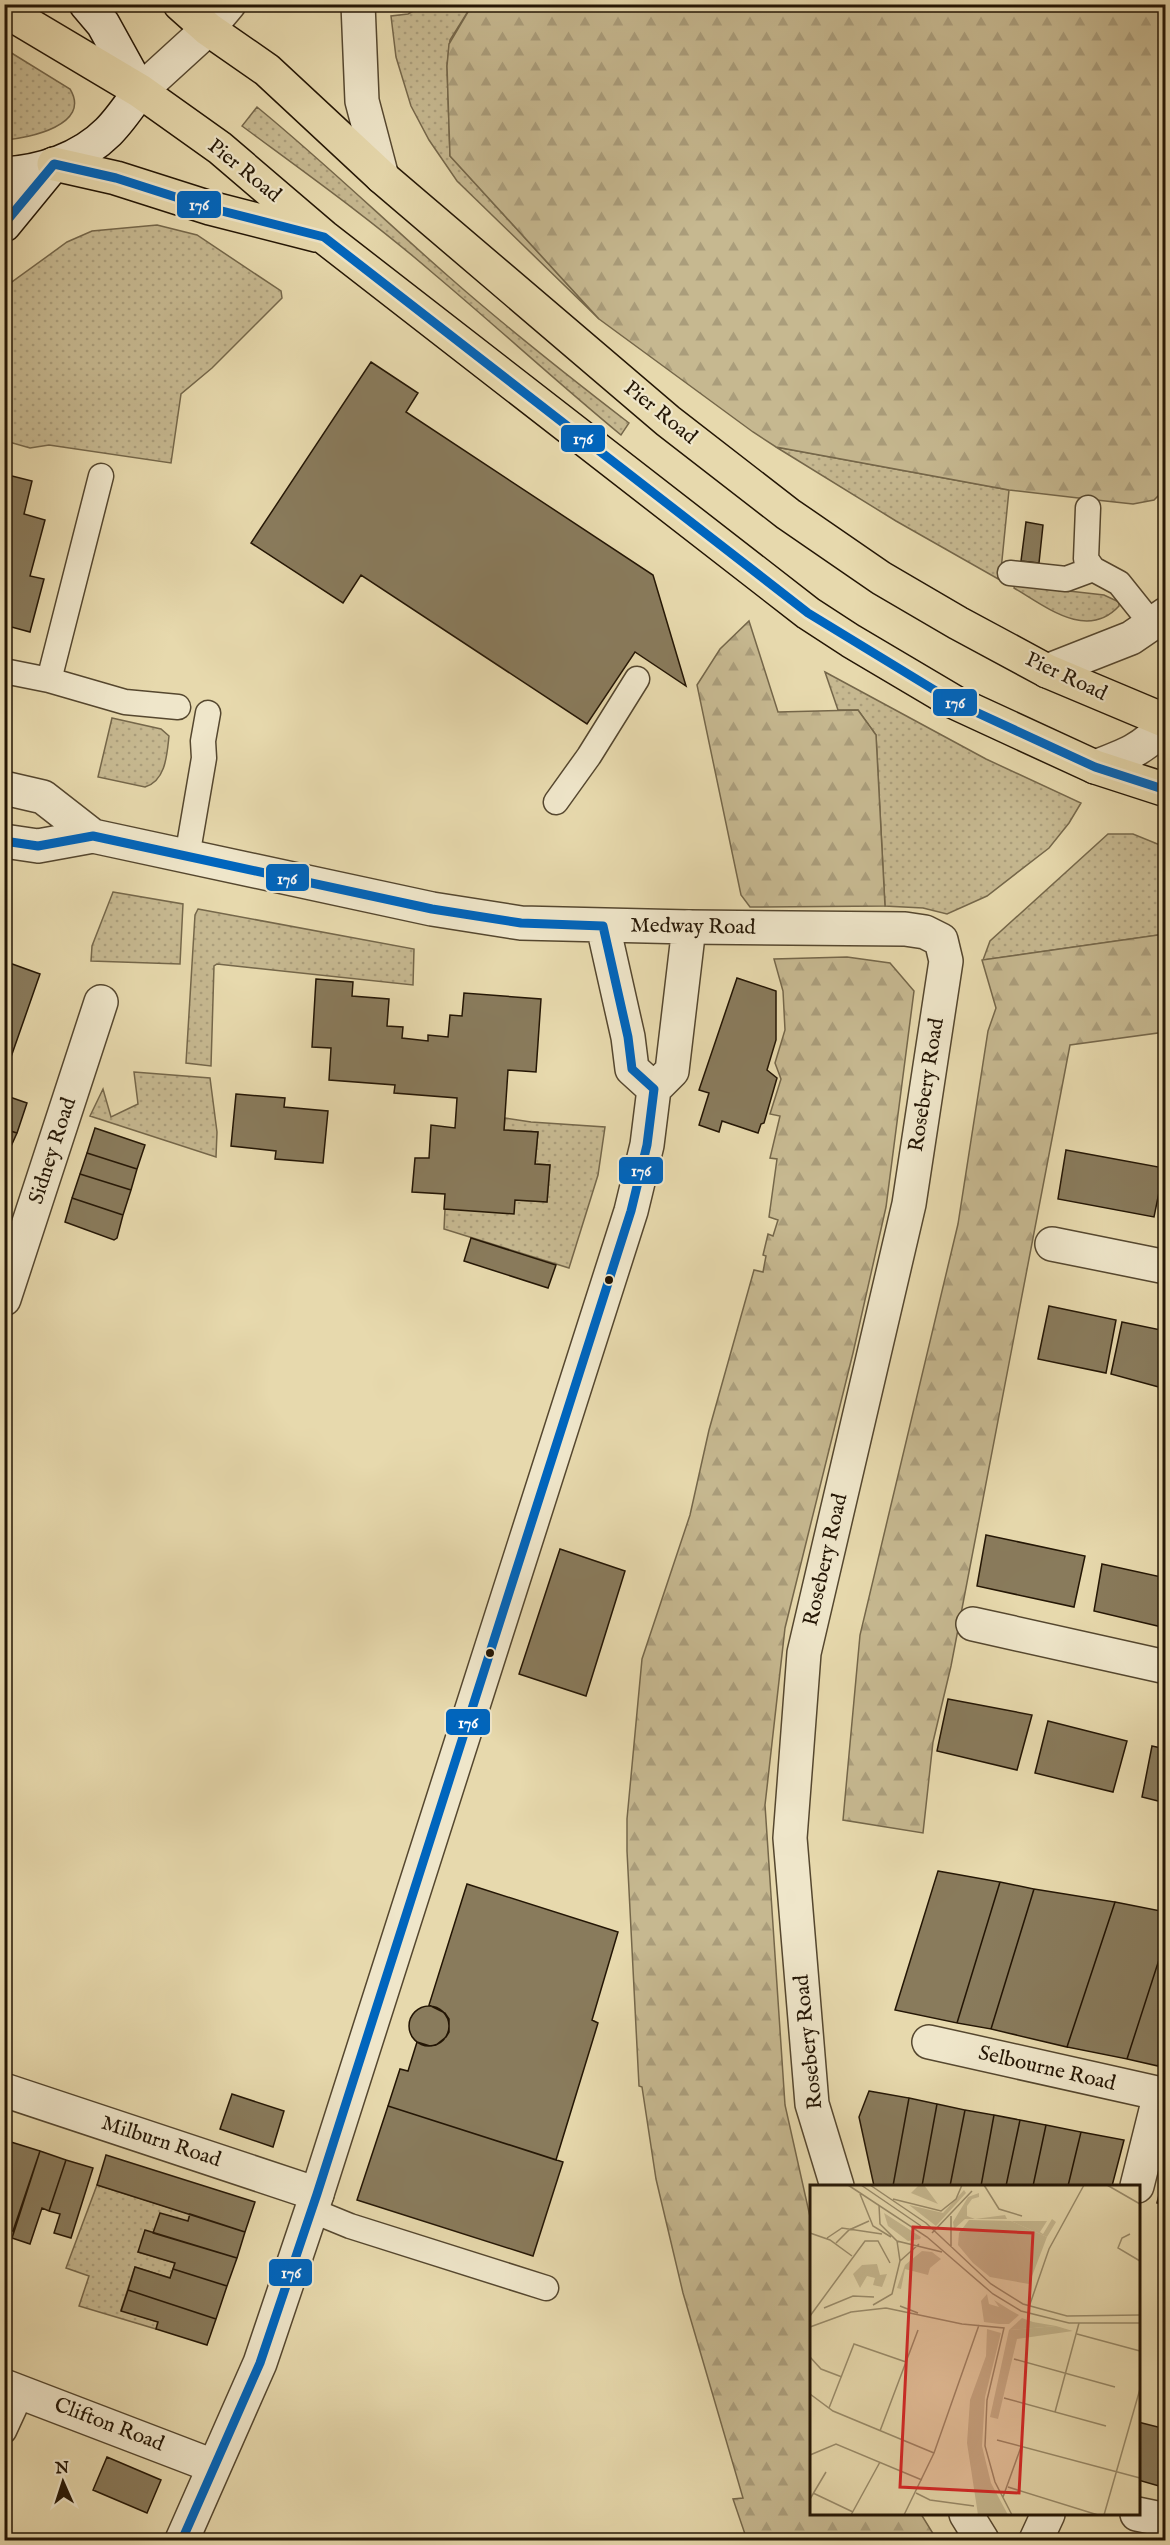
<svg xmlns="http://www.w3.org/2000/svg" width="1170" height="2545" font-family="'IM FELL English',serif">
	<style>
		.grass { fill: url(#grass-dots); stroke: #75674a; stroke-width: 1.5 }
		.forest { fill: url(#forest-firs); stroke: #75674a; stroke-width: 1.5 }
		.building { fill: #897b5c; stroke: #241605; stroke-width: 1.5 }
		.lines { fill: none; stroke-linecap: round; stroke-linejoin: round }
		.service-casing { stroke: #55472f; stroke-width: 27 }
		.minor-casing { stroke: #55472f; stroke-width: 36 }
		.tertiary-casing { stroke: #55472f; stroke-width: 36 }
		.secondary-casing { stroke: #241605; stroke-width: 36 }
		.primary-casing { stroke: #241605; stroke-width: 36 }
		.service { stroke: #efe6ca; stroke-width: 24 }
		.minor { stroke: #efe6ca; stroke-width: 33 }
		.tertiary { stroke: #efe6ca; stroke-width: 33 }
		.secondary { stroke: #efe6ca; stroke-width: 33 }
		.primary { stroke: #e7d9ad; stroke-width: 33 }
		.bus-1-casing { stroke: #efe6ca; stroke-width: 14 }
		.bus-1 { stroke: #0065bd; stroke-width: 9 }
		.bus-dot { fill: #241605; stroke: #efe6ca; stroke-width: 2 }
		.labels { text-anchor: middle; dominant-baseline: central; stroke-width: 4.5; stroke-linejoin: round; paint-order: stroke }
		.street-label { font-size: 21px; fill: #241605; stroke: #efe6ca }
		.inset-road { fill: none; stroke: #998b6a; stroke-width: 1.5 }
		.view { fill: #d62828; fill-opacity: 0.15; stroke: #d62828; stroke-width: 3 }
		.inset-edge { fill: none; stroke: #241605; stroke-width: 3 }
		.line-badge { stroke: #efe6ca; stroke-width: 2 }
		.badge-label { font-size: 16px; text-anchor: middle; font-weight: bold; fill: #fff }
	</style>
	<defs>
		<pattern id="grass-dots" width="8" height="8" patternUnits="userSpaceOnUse" patternTransform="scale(1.5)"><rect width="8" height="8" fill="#c6b890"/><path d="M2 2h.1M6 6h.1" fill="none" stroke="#aa9d7b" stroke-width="1.8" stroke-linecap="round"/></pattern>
		<pattern id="forest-firs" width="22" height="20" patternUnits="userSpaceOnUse" patternTransform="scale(1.5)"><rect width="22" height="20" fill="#c6b890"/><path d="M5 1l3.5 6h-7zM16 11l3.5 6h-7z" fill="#aa9d7b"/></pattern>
	</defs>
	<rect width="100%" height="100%" fill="#e7d9ad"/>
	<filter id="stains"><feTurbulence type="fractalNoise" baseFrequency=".00333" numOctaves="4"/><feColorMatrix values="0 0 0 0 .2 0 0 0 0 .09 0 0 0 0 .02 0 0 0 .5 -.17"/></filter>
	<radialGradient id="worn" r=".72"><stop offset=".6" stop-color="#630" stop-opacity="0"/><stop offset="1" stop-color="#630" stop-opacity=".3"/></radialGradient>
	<path class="grass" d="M424 5H472L450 40 447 66 450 156 599 319 457 181 429 140 411 106 396 57 391 16 408 14Z
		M5 49 70 89C92 125 29 138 5 140Z
		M257 107C323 161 384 220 448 276 507 328 568 376 629 423L621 435C558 383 497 327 434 274 373 221 307 174 242 126Z
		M157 225 197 235 281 291 282 298 212 368 181 394 171 463 49 445 30 448 9 442 10 436 4 434 5 287 67 242 92 231Z
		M776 447 1009 490 1000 580 896 521Z
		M1015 585 1104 595 1119 602V606C1087 641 1045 606 1014 588Z
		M825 672 986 759 1081 803 1069 823 1049 848 987 896 947 914 923 908 885 906 876 735 858 710H838Z
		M112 718 161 729 169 736C167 754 166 781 145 787L98 777Z
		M1108 834H1133L1165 847V934L983 960 990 941Z
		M113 892 183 904 180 964 91 961 92 946Z
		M198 909 414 949 413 985 217 964 214 966 211 1066 186 1063 195 915Z
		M134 1072 210 1078 217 1132 216 1157 90 1116 103 1089 111 1117 138 1104Z
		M505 1118 531 1122 605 1127 598 1175 569 1268 444 1229 445 1209 515 1200 547 1202 550 1165 535 1164 538 1132 504 1130Z
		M97 2185 190 2214 188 2221 153 2233 138 2252 175 2263 170 2278 135 2267 121 2310 158 2322 156 2329 79 2306 89 2276 66 2268Z"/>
	<path class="forest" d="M472 5H1165L1164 490 1154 500 1133 504 1087 499 1009 490 776 447 753 432 599 319 450 156 447 66 449 44Z
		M749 621 778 712 858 710 876 735 885 906 750 907 741 895 697 685 720 649Z
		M1165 934V1032L1070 1045 951 1666 933 1742 923 1833 843 1820 860 1635 958 1224 988 1031 996 1008 982 960Z
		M847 957 890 963 914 991 886 1207 853 1353 785 1628 765 1805 785 2105 811 2221 812 2514H921L937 2540H747L733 2499 743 2498 683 2293 656 2179 642 2087 639 2086 627 1851V1819L642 1659 690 1515 709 1430 754 1270 763 1272 766 1256 763 1255 768 1234 773 1236 778 1220 769 1217 777 1159 770 1158 780 1116 770 1114 781 1079 775 1063 785 1030 783 991 774 959Z"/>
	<path class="building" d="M371 362 418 393 406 412 653 575 686 686 635 652 587 724 361 575 343 603 251 543Z
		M4 474 32 481 24 514 45 520 30 576 44 579 30 632 4 625Z
		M1026 522 1043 525 1039 563 1021 561Z
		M4 961 40 974 4 1077Z
		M737 978 776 991V1040L767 1070 777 1078 764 1123 761 1124 758 1133 722 1121 719 1132 699 1125 709 1093 699 1090Z
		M316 979 353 982 352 996 389 999 387 1026 403 1027 402 1038 428 1041V1035L448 1037 450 1015 462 1016 464 993 541 999 536 1072 508 1070 504 1130 538 1132 535 1164 550 1165 547 1202 515 1200 514 1214 444 1209 445 1194 412 1192 415 1158H429L431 1125 455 1128 457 1098 394 1093 395 1085 329 1080 331 1048 312 1047Z
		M236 1094 285 1098 284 1107 328 1111 323 1163 275 1159 276 1151 231 1146Z
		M4 1095 27 1103 17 1133 4 1129Z
		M95 1128 145 1145 137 1169 87 1153Z
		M4 1129 17 1133 7 1155 4 1154Z
		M1066 1150 1164 1168 1154 1217 1058 1199Z
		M87 1153 137 1169 131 1190 80 1174Z
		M80 1174 131 1190 123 1215 72 1198Z
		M72 1198 123 1215 117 1238 114 1240 65 1222Z
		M471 1238 556 1265 548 1288 464 1261Z
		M1049 1306 1116 1320 1106 1373 1038 1359Z
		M1122 1322 1166 1331V1389L1111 1374Z
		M986 1535 1085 1556 1074 1607 977 1586Z
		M560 1549 625 1571 586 1696 519 1674Z
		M1102 1564 1166 1578V1628L1094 1611Z
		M948 1699 1032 1715 1017 1770 937 1751Z
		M1048 1721 1127 1741 1113 1792 1035 1773Z
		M1152 1746 1166 1749V1803L1142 1797Z
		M938 1871 1000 1882 957 2023 895 2010Z
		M1000 1882 1034 1889 991 2029 957 2023Z
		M467 1884 618 1932 592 2020 598 2023 556 2160 388 2106 400 2069 408 2071 417 2042 430 2046 436 2045 446 2037 449 2032V2019L445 2013 429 2005Z
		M1034 1889 1115 1902 1067 2047 991 2029Z
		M1115 1902 1166 1912V1938L1127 2059 1067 2047Z
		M1166 1938V2042L1158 2066 1127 2059Z
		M409 2026a20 20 0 1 1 40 0a20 20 0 1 1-40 0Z
		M1166 2042V2068L1158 2066Z
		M869 2091 909 2098 893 2186H874L859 2117Z
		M232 2094 284 2111 273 2147 220 2129Z
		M909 2098 937 2104 922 2186H893Z
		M937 2104 965 2110 950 2186H922Z
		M388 2106 563 2162 533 2256 357 2200Z
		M965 2110 994 2115 981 2186H950Z
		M994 2115 1020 2120 1006 2186H981Z
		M1020 2120 1046 2125 1033 2186H1006Z
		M1046 2125 1081 2132 1068 2186H1033Z
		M1081 2132 1124 2140 1112 2186H1068Z
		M11 2142 40 2151 13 2231 4 2229V2162Z
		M40 2151 66 2160 49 2211 42 2208 30 2244 12 2238Z
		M106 2155 255 2202 245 2232 97 2185Z
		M66 2160 93 2168 71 2238 54 2233 60 2214 49 2211Z
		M1166 2166V2205L1157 2203Z
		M160 2213 188 2221 190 2214 245 2232 237 2258 153 2233Z
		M145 2230 237 2258 227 2286 173 2269 175 2263 138 2252Z
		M135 2267 170 2278 173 2269 227 2286 216 2319 128 2290Z
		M128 2290 216 2319 207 2345 156 2329 158 2322 121 2311Z
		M1138 2422 1166 2429V2488L1138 2480Z
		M107 2457 161 2480 147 2513 93 2490Z"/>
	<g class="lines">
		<defs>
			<path id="service" d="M101 476 49 680 125 702 178 707
				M1088 508 1086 559 1093 569 1119 583 1151 623
				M1010 573 1066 579 1093 569
				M4 671 49 680
				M556 802 589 756 637 679
				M187 857 204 758 203 741 208 713
				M311 2210 350 2226 546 2288
				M4 2431 22 2392"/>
			<path id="minor" d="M358 4 362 101 382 177
				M140 91 208 29 229 4
				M1047 671 1131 638 1166 614
				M1095 767C1125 756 1144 749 1166 724
				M689 927 905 929 925 932 941 940 946 961 909 1204 804 1653 790 1838 812 2104 837 2186
				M1052 1244 1166 1267
				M4 1299 101 1002
				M973 1624 1166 1667
				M929 2042 1166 2095
				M4 2090 317 2194
				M1137 2186 1160 2094
				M4 2386 213 2466
				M966 2514 982 2540
				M1137 2514 1166 2520
				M1036 2540 1048 2514"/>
			<path id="tertiary" d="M4 788 43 797 93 836
				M4 841 38 846 93 836 432 909 521 923 689 927 672 1071 654 1089 647 1145 631 1211 317 2194 260 2363 182 2540
				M603 926 628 1037 632 1069 654 1089"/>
			<path id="secondary" d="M4 174C41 172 81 159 108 132 120 120 130 105 140 91L103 24 86 4
				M4 225 54 164"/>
			<path id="primary" d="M180 4 208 29 267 70 382 177 668 421 788 514 881 578 958 623 1047 671 1166 721
				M4 10 140 91 220 148 324 237 808 613 851 641 954 702 1095 767 1166 790
				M54 164 116 178 210 208 316 235"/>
		</defs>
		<use href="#service" class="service-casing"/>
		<use href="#minor" class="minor-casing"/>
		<use href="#tertiary" class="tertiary-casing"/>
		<use href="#secondary" class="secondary-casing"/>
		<use href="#primary" class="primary-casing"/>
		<use href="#service" class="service"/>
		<use href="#minor" class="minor"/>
		<use href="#tertiary" class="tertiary"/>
		<use href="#secondary" class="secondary"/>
		<use href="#primary" class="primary"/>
		<defs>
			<path id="bus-1" d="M4 224 54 164 116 178 210 208 324 237 808 613 954 702 1095 767 1166 790
				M4 841 38 846 93 836 432 909 521 923 603 926 628 1037 632 1069 654 1089 647 1145 631 1211 317 2194 260 2363 182 2540"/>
		</defs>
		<use href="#bus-1" class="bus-1-casing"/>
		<use href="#bus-1" class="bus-1"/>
	</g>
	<g class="bus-dot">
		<circle cx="609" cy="1280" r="5"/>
		<circle cx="490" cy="1653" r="5"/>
	</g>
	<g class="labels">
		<g class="street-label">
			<text transform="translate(244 171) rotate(39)">Pier Road</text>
			<text transform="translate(660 413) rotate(39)">Pier Road</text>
			<text transform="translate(1066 677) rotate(25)">Pier Road</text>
			<text transform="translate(693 927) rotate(1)">Medway Road</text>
			<text transform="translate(927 1085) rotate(-81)">Rosebery Road</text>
			<text transform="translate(53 1151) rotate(-72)">Sidney Road</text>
			<text transform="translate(826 1560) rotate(-77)">Rosebery Road</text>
			<text transform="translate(809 2042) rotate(-96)">Rosebery Road</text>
			<text transform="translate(1047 2069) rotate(13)">Selbourne Road</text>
			<text transform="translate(161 2142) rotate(18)">Milburn Road</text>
			<text transform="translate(109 2425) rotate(21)">Clifton Road</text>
		</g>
	</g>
	<g transform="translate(810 2185)">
		<rect width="330" height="330" fill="#e7d9ad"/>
		<path d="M109 0H114L128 19 101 8ZM154 5 156 8 126 41 99 20 133 28ZM169 8V12L162 14 157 21V31L165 34 195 30 197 34H155L144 44 143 37 158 12ZM74 28 111 52 110 54 98 56 78 41ZM242 34 246 37 237 52 201 36H237L230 47 233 49ZM112 66 122 67 131 74 120 83 118 90 95 84 91 104 87 103 95 80ZM67 79 70 90 77 89 72 102 63 100 65 93 57 91 50 103 43 89 52 80ZM184 115 200 125 209 130 199 139H189V122ZM212 133 223 137 246 141 199 145Z" fill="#c6b890"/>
		<path d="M159 35 201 36 237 52 219 99 180 92 163 78 148 60 149 48ZM177 109 179 119 189 122V139L174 137 171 116ZM246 141 263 146 207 154 188 234 180 232 199 145ZM177 144 191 148 175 212 172 261 181 298 198 330H168L157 258 160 215 176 171Z" fill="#c6b890"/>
		<path class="inset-road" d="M38 0 117 52 183 109 211 126 259 138H330M51 0 111 41M60 0 116 38 181 99 213 119 257 131 330 130M174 0 189 24 212 31M297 0 330 19M50 9 63 41 81 52M83 14 131 26 146 14 152 0M69 20 70 39 87 56 132 67M141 31V62M0 48 20 55 42 71M122 48 162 6M320 49 312 53 308 63 330 76M17 53 32 43 72 49M26 58 39 45 59 36M90 76 109 59M63 120 82 109 90 76 87 56M90 121 108 128M219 122 239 64 274 0M14 123 43 111 64 112M76 123 152 139 194 143 177 215 175 261 185 297 202 330M0 131 55 56H68L80 78M0 142 41 127 76 123M267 149 330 166M0 172 11 184 32 192M204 174 305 202M0 209 23 226 124 268M194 213 296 241M19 223 44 159 96 177M245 227 269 138M70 246 108 145M187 255 330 293M0 270 26 259 112 295M198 302 288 330M3 308 43 327M106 308 120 315 164 321M193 312 211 262M0 314 16 287M41 330 70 277M94 330 124 268 169 140M294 330 330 204"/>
		<path class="view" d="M103 42 223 48 209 308 90 302Z"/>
		<rect width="330" height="330" class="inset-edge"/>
	</g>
	<g class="line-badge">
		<rect x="176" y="190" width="46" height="29" rx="6" fill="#0065bd"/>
		<rect x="560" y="424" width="46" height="29" rx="6" fill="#0065bd"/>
		<rect x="932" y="688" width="46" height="29" rx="6" fill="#0065bd"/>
		<rect x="265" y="863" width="45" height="29" rx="6" fill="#0065bd"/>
		<rect x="618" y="1156" width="46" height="29" rx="6" fill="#0065bd"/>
		<rect x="445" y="1708" width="46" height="28" rx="6" fill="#0065bd"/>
		<rect x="268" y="2258" width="45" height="29" rx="6" fill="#0065bd"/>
	</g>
	<g class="badge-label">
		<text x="199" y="210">176</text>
		<text x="583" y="444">176</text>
		<text x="955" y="708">176</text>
		<text x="287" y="884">176</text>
		<text x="641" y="1176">176</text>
		<text x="468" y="1728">176</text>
		<text x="291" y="2278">176</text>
	</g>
	<rect width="1170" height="2545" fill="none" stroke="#e7d9ad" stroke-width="24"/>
	<rect x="6" y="6" width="1158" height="2533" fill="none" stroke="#241605" stroke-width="3"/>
	<rect x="12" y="12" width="1146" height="2521" fill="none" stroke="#241605" stroke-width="1.5"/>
	<g transform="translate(63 2482) rotate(357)" stroke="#efe6ca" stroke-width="4.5" paint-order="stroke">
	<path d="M0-4.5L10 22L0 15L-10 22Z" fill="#241605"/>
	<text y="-9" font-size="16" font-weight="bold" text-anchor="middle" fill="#241605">N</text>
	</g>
	<rect width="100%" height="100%" filter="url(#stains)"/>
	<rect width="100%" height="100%" fill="url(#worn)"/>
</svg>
